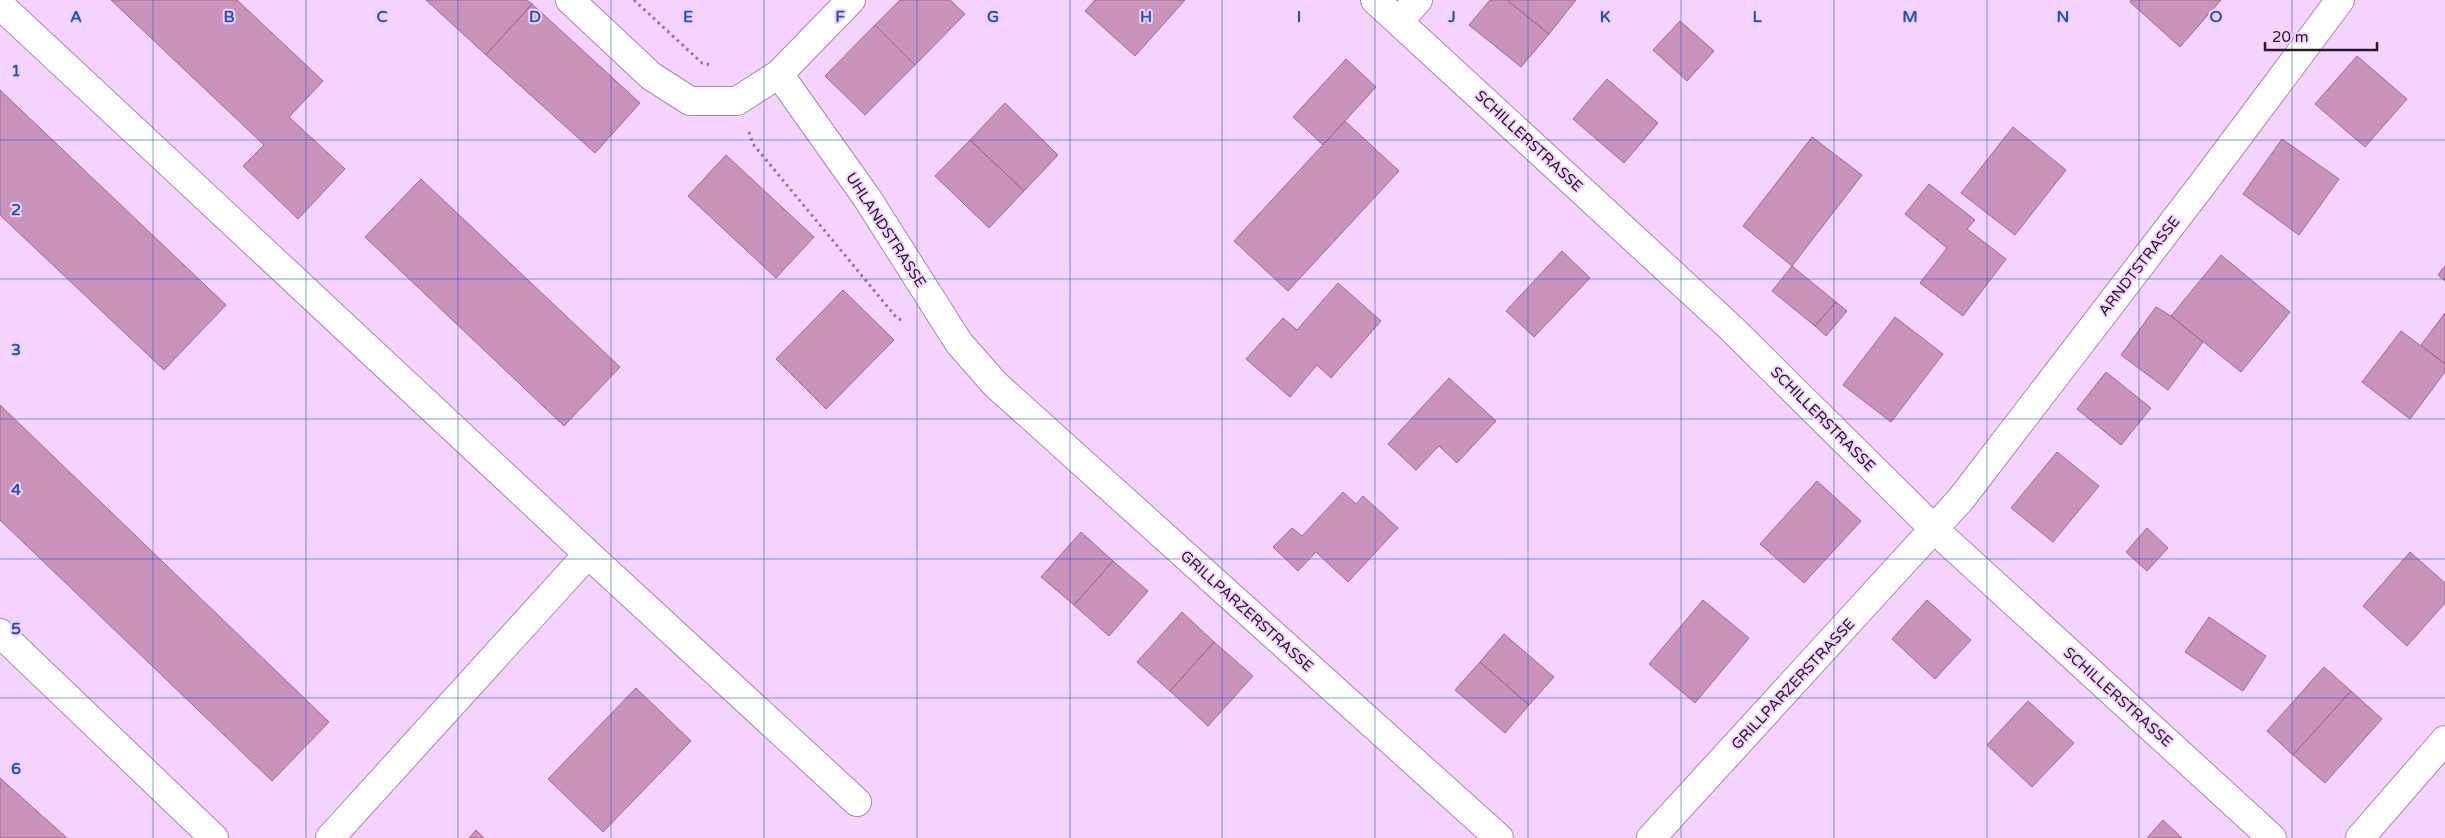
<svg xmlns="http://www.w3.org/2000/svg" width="2445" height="838" font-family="'Varela Round',sans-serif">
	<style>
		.building { fill: #ca93ba; stroke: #9f6a8f }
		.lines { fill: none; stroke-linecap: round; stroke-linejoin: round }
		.minor-casing { stroke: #ab85b7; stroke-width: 30 }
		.path { stroke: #8e7796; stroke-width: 3; stroke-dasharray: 2.5 4; stroke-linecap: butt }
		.minor { stroke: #fff; stroke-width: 28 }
		.grid { fill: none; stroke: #1d4ed8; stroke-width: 1; stroke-opacity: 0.55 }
		.labels { text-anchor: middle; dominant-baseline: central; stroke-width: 4; stroke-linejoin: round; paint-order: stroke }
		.street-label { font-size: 15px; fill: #26182b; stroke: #f4d4ff }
		.grid-label { font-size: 16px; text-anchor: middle; font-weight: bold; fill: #1d4ed8; stroke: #f4d4ff; stroke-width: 4; stroke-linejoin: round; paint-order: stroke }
	</style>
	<rect width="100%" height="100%" fill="#f4d4ff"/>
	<path class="building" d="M111 0H237L323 81 289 117 345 169 298 219 243 166 264 145Z
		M426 0H527L532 4 486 55Z
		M900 0H950L965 14 915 65 875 25Z
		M1095 0H1185L1135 56 1085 11Z
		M1490 0H1507L1549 34 1521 67 1469 25Z
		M1507 0H1576L1549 34Z
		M2131 0H2221L2180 47 2130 2Z
		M532 4 640 103 595 153 486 55Z
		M1680 21 1714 51 1687 81 1653 50Z
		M875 25 915 65 865 115 825 76Z
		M2357 56 2407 99 2365 147 2315 104Z
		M1346 59 1376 87 1323 145 1293 117Z
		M1607 79 1658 123 1624 163 1573 119Z
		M0 90 226 305 164 370 0 215Z
		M1005 103 1058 155 1024 191 970 140Z
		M1345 121 1399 171 1288 291 1234 241Z
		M2013 127 2066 170 2015 235 1961 193Z
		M1812 137 1862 175 1792 266 1743 226Z
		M2282 139 2339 179 2299 235 2243 194Z
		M970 140 1024 191 989 228 935 176Z
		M726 155 814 237 776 278 688 196Z
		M421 179 620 367 564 426 365 237Z
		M1929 184 1975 220 1967 229 2006 259 1963 316 1920 283 1947 248 1905 214Z
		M1562 251 1590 278 1534 337 1506 311Z
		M2221 255 2290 312 2241 372 2171 316Z
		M1792 266 1836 302 1815 326 1772 291Z
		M2445 266V281L2438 275Z
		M1338 283 1381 321 1331 378 1317 365 1290 397 1246 359 1283 318 1297 330Z
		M843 290 894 340 826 409 776 359Z
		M1836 302 1847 311 1826 336 1815 326Z
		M2156 307 2171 316 2203 342 2168 390 2121 355Z
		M2445 313V364L2421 345Z
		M1895 317 1943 354 1891 422 1843 385Z
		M2401 331 2445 364V372L2410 419 2362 382Z
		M2106 372 2151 408 2121 445 2077 409Z
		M1449 378 1496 421 1457 463 1439 446 1416 470 1388 444Z
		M0 405 329 722 272 781 0 520Z
		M2057 452 2099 486 2053 542 2011 508Z
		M1817 481 1861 521 1804 583 1760 544Z
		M1343 492 1356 504 1363 496 1398 528 1348 582 1316 552 1298 571 1273 547 1292 528 1302 536Z
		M2147 528 2168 548 2147 571 2126 552Z
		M1081 532 1113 561 1074 605 1041 577Z
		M2410 552 2445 583V603L2407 646 2363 606Z
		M1113 561 1148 591 1109 636 1074 605Z
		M1703 600 1749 638 1695 703 1649 664Z
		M1927 600 1971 640 1935 679 1892 639Z
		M1182 612 1214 642 1170 691 1137 662Z
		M2209 617 2266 656 2243 691 2185 652Z
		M1504 634 1554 677 1529 705 1480 662Z
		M1214 642 1253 676 1208 726 1170 691Z
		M1480 662 1529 705 1505 733 1455 690Z
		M2324 667 2351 691 2293 755 2267 731Z
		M636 688 691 741 603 832 548 779Z
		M2351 691 2382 719 2325 783 2293 755Z
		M2028 701 2074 743 2032 787 1987 745Z
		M0 778 67 838H0Z
		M2163 820 2182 838H2147Z
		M476 830 484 838H469Z"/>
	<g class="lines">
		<defs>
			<path id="minor" d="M570 0 651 76 690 101H737L779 74 851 0
				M1375 0 1730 327 1935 530 2272 838
				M0 5 588 554 330 838
				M1399 21 1418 0
				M779 74 867 198 959 343 995 384 1499 838
				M588 554 857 802
				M0 633 214 838
				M1651 838 1961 499 2201 186 2340 0
				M2360 838 2445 740"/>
		</defs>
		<use href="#minor" class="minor-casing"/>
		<path class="path" d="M634 0 702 63 711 65
			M749 132 753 144 896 317 904 322"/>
		<use href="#minor" class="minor"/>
	</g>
	<path class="grid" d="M153 0V838M306 0V838M458 0V838M611 0V838M764 0V838M917 0V838M1070 0V838M1222 0V838M1375 0V838M1528 0V838M1681 0V838M1834 0V838M1987 0V838M2139 0V838M2292 0V838M0 140H2445M0 279H2445M0 419H2445M0 559H2445M0 698H2445"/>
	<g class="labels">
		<g class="street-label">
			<text transform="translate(1529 141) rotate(43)">SCHILLERSTRASSE</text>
			<text transform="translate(886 230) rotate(57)">UHLANDSTRASSE</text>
			<text transform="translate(2139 266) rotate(-52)">ARNDTSTRASSE</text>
			<text transform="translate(1823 419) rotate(45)">SCHILLERSTRASSE</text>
			<text transform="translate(1247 611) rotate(42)">GRILLPARZERSTRASSE</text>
			<text transform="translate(1793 684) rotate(-47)">GRILLPARZERSTRASSE</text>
			<text transform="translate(2118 697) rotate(42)">SCHILLERSTRASSE</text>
		</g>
	</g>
	<g class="grid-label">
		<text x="76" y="22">A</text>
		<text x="229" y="22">B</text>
		<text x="382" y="22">C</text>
		<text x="535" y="22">D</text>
		<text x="688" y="22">E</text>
		<text x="840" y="22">F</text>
		<text x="993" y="22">G</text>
		<text x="1146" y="22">H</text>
		<text x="1299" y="22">I</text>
		<text x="1452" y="22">J</text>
		<text x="1605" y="22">K</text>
		<text x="1757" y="22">L</text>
		<text x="1910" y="22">M</text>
		<text x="2063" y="22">N</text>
		<text x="2216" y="22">O</text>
		<text x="16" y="76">1</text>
		<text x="16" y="215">2</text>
		<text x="16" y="355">3</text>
		<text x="16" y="495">4</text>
		<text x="16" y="634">5</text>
		<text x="16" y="774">6</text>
	</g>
	<path d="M2265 42v8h112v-8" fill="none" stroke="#26182b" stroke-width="2.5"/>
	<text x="2272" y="42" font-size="15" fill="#26182b" stroke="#f4d4ff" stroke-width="4" paint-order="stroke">20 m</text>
</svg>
